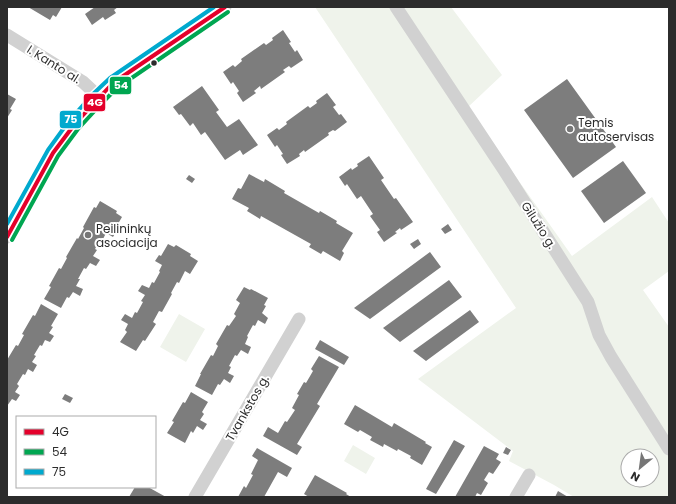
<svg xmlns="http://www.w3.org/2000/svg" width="676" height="504" font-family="Poppins,sans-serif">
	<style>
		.green { fill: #eff3eb; fill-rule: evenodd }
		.building { fill: #7d7d7d }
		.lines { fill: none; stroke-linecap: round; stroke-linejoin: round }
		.minor { stroke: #d1d1d1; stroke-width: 13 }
		.bus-1-casing { stroke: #fff; stroke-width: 7 }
		.bus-2-casing { stroke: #fff; stroke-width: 7 }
		.bus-3-casing { stroke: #fff; stroke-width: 7 }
		.bus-1 { stroke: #e4002b; stroke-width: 4 }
		.bus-2 { stroke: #00a651; stroke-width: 4 }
		.bus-3 { stroke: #00a9ce; stroke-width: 4 }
		.bus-dot { fill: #2c2c2c; stroke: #fff; stroke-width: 1.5 }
		.poi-dot { fill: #767676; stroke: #fff; stroke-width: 1.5 }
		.labels { text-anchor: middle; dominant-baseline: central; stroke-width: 4; stroke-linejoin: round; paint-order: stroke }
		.street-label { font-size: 12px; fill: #2c2c2c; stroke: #fff }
		.poi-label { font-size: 12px; fill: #2c2c2c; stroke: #fff; text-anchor: start }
		.line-badge { stroke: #fff; stroke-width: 1.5 }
		.badge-label { font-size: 11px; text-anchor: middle; font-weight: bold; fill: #fff }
	</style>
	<rect width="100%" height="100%" fill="#fff"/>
	<path class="green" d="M315 7H451L502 75 467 108 572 256 652 197 669 223V271L643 290 669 327V497H574L554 485 509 461 513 451 418 379 516 308ZM628 456H652V480H628Z
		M179 314 205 329 186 362 160 347Z
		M353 445 375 458 366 474 344 461Z"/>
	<path class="building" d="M28 7H62L56 17 53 15 50 20Z
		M95 7H118L114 10 116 13 105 20 103 17 92 25 85 14Z
		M283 30 291 42 289 43 295 52 297 50 303 60 291 68 289 66 283 70 285 72 261 89 260 86 254 91 256 93 243 102 237 93 239 91 233 82 231 84 223 72 233 65 235 67 242 61 241 59 264 43 266 45 273 40 272 38Z
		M567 79 616 147 573 178 524 110Z
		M202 86 219 110 216 112 227 127 239 119 258 145 243 155 240 150 225 160 205 132 201 135 193 123 190 126 181 114 179 115 173 107Z
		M327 93 336 105 333 107 339 115 341 114 347 122 335 131 333 130 328 133 329 135 305 152 304 150 299 154 300 156 287 164 281 155 283 154 277 145 275 147 267 135 277 128 279 130 287 124 286 122 308 106 310 108 317 103 316 101Z
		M7 94 16 99 10 109 12 110 7 118Z
		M369 156 384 178 381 180 394 199 396 198 413 222 401 230 400 228 395 232 397 233 384 242 377 232 380 230 370 216 373 214 361 196 357 199 347 184 345 186 339 177 351 168 352 170 358 166 357 164Z
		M623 161 646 193 604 223 581 191Z
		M249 174 264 182 265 179 285 191 284 193 319 213 320 211 337 221 336 223 353 233 342 251 344 253 340 261 323 251 321 254 309 247 311 244 261 216 260 219 247 211 249 208 232 199 238 188 241 189Z
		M189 175 195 179 192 183 186 179Z
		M100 201 117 211 116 213 122 217 115 229 117 230 113 237 106 233 103 239 102 238 95 249 97 250 93 256 100 260 96 266 90 263 86 269 84 268 78 279H80L76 286 83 289 80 296 73 292 69 298 67 297 61 308 44 299 51 287 49 286 59 268 61 269 67 258 66 257 77 238 78 239 84 228 83 227 94 207 96 208Z
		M448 224 452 230 445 234 441 229Z
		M418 239 421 244 414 249 410 244Z
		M168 244 174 247 176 245 191 254 190 256 198 261 190 274 185 271 179 283 177 282 171 293 172 294 162 312 159 311 153 322 156 324 145 341 143 340 136 351 120 342 127 332 125 330 128 324 121 320 125 314 132 318 135 312 137 313 143 302 141 301 145 295 138 291 142 285 149 288 152 282 154 283 160 272 159 271 162 265 155 261 159 255 161 256Z
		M430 252 441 267 370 319 354 308Z
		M449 280 462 297 400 342 383 328Z
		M244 287 250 290 251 289 268 298 264 305 266 306 262 313 268 318 265 324 258 320 255 326 253 325 247 336 248 337 245 344 251 347 248 354 241 350 237 356 235 355 229 366 231 367 228 373 234 376 230 383 224 379 220 385 218 384 212 395 195 386 201 374H200L211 355 213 356 218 346 216 344 227 325 229 326 236 316 234 314 240 303 236 300Z
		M41 304 58 314 51 326 53 327 49 333 54 336 50 342 45 340 42 346 40 345 34 355 36 356 32 362 37 365 33 372 28 369 25 375 23 374 17 384 19 386 15 392 20 395 16 401 12 399 7 406V360L16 345 18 346 24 335 22 334 33 315 35 316Z
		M470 310 479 322 426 361 413 351Z
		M320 340 349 357 344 365 315 349Z
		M319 356 339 367 317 404 320 406 297 444 302 447 297 455 263 436 268 427 278 433 285 421 287 422 295 410 292 408 299 395 297 394 304 382 306 383 313 371 311 369Z
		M191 392 208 402 202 412 204 414 200 420 207 424 203 430 197 426 193 433 191 431 185 443 167 433 174 422 172 421 183 402 185 403Z
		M65 394 73 398 70 403 62 399Z
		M355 405 392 427 394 423 426 442 425 443 432 447 422 465 410 458 411 456 398 449 397 451 384 444 383 447 370 440 372 437 360 430 358 432 344 424Z
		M454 440 465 446 436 494 426 489Z
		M484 446 499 454 496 459 501 462 493 474 489 472 484 480 488 483 481 495 477 493 475 497H455Z
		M506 447 511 450 508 455 503 453Z
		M257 448 292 468 287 477 278 472 264 497H238L244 486 246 488 253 475 251 474 258 460 252 456Z
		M315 475 347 493 346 494 351 497H309L304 494Z
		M135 487H148L166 497H129Z
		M558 491 568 497H555Z"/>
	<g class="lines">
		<path class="minor" d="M396 7 504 170 588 302 599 335 611 357 669 449
			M7 35 83 82 99 97
			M7 237C22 209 36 180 53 153 70 127 91 105 113 83L225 7
			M195 497 299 319
			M516 497 529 475"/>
		<defs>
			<path id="bus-1" d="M7 237 53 153 74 125 97 100 113 83 225 7"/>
			<path id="bus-2" d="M12 240 58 156 78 129 101 104 117 88 228 12"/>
			<path id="bus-3" d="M7 224 48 150 69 121 92 95 110 78 214 7"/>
		</defs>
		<use href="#bus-1" class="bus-1-casing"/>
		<use href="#bus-2" class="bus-2-casing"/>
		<use href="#bus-3" class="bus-3-casing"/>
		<use href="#bus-1" class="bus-1"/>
		<use href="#bus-2" class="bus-2"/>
		<use href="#bus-3" class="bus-3"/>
	</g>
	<circle class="bus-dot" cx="154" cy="63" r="3.5"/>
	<g class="poi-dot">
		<circle cx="570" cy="129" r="4"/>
		<circle cx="88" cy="235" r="4"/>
	</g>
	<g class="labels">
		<g class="street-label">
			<text transform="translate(54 64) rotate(32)">I. Kanto al.</text>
			<text transform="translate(539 225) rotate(57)">Gilužio g.</text>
			<text transform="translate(247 408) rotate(-60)">Tvankstos g.</text>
		</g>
		<g class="poi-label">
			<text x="578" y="122">Temis<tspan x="578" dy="14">autoservisas</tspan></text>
			<text x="96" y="228">Peilininkų<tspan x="96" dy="14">asociacija</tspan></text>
		</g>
	</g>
	<g class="line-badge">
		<rect x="109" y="76" width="23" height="19" rx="4" fill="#00a651"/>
		<rect x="83" y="93" width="23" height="19" rx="4" fill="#e4002b"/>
		<rect x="59" y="110" width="23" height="19" rx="4" fill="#00a9ce"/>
	</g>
	<g class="badge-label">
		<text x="121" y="89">54</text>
		<text x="95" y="106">4G</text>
		<text x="71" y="123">75</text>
	</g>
	<rect width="676" height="504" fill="none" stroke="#2c2c2c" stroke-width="16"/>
	<rect x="16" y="416" width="140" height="72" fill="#ffffff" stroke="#ababab"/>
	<rect x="24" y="429" width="20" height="6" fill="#e4002b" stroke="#ababab"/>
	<text x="52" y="436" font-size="12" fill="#2c2c2c">4G</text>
	<rect x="24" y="449" width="20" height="6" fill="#00a651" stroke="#ababab"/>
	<text x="52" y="456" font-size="12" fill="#2c2c2c">54</text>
	<rect x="24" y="469" width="20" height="6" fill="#00a9ce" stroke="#ababab"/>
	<text x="52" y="476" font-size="12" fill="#2c2c2c">75</text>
	<g transform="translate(640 468) rotate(209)"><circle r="19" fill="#ffffff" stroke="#ababab"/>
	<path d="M0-3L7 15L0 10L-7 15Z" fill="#767676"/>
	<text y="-6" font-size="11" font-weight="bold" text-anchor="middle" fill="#2c2c2c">N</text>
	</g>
</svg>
